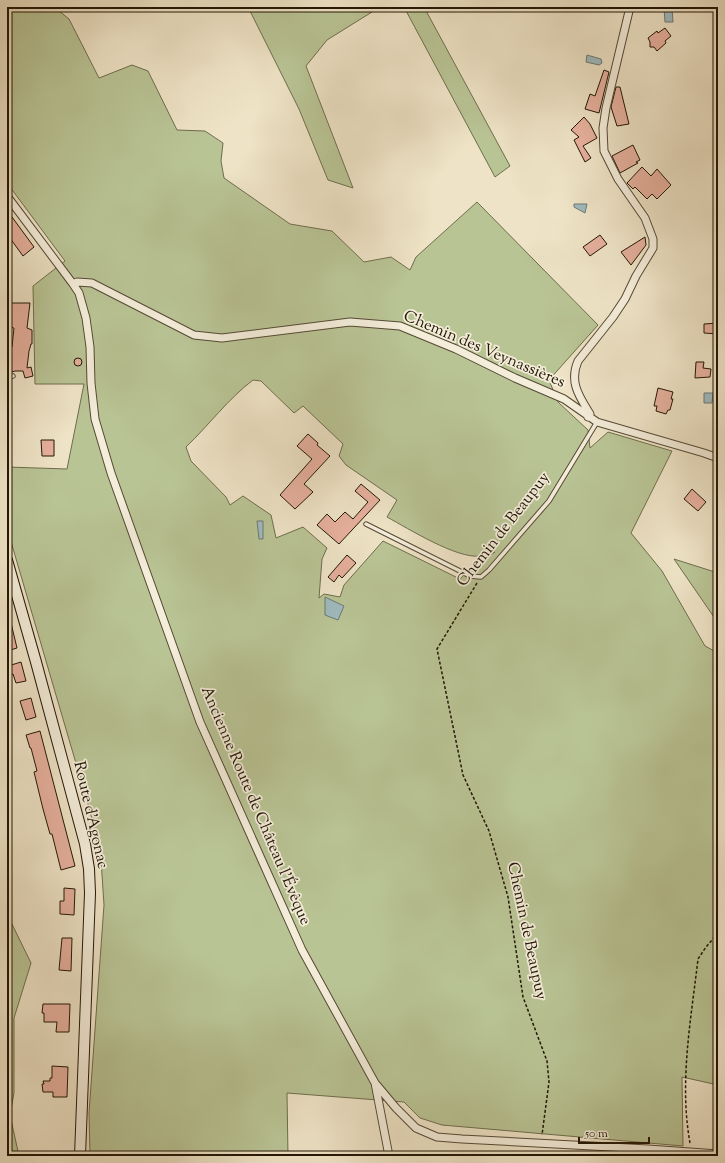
<svg xmlns="http://www.w3.org/2000/svg" width="725" height="1163" font-family="'Sorts Mill Goudy',serif">
	<style>
		.green { fill: #b9c495; stroke: #6e6d4d; fill-rule: evenodd }
		.water { fill: #9fbbc0; stroke: #6d7975 }
		.building { fill: #e6b09d; stroke: #221605 }
		.lines { fill: none; stroke-linecap: round; stroke-linejoin: round }
		.lane-casing { stroke: #554935; stroke-width: 5.5 }
		.street-casing { stroke: #554935; stroke-width: 9 }
		.secondary-casing { stroke: #221605; stroke-width: 12 }
		.path { stroke: #221605; stroke-width: 1.5; stroke-dasharray: 3 2; stroke-linecap: butt }
		.lane { stroke: #f4edda; stroke-width: 3.5 }
		.street { stroke: #f4edda; stroke-width: 7 }
		.secondary { stroke: #f4edda; stroke-width: 10 }
		.labels { text-anchor: middle; dominant-baseline: central; stroke-width: 3.5; stroke-linejoin: round; paint-order: stroke }
		.street-label { font-size: 16px; fill: #221605; stroke: #f4edda }
	</style>
	<rect width="100%" height="100%" fill="#eee3c6"/>
	<filter id="stains"><feTurbulence type="fractalNoise" baseFrequency=".005" numOctaves="4"/><feColorMatrix values="0 0 0 0 .2 0 0 0 0 .09 0 0 0 0 .02 0 0 0 .5 -.17"/></filter>
	<radialGradient id="worn" r=".72"><stop offset=".6" stop-color="#630" stop-opacity="0"/><stop offset="1" stop-color="#630" stop-opacity=".3"/></radialGradient>
	<path class="green" d="M7 7H54L69 19 99 78 132 65 148 71 177 130 205 131 223 143 221 161 224 178 290 224 332 231 364 262 391 257 410 270 416 257 477 202 598 325 549 380 558 402 588 430 590 448 608 432 672 451 631 533 662 571 705 646 718 653V1085L682 1077 683 1146 442 1125 420 1118 404 1102 287 1093 288 1156H90L89 1113 104 905 101 860 90 811 7 528V467L67 469 84 384H35L33 286 65 261 7 183ZM253 380 261 381 294 413 303 406 343 444 339 456 346 465 397 500 387 517C409 529 457 559 480 556 485 556 490 553 495 552L471 568 460 579 383 541 344 585 340 597 324 594 319 598 322 559 327 548 303 527 276 538 271 515 243 496 230 505 226 497 191 461 186 447C209 425 228 399 253 380Z
		M248 7H380L327 40 306 66 353 188 328 180 299 109Z
		M404 7H424L510 166 495 177Z
		M674 559 718 573V623Z
		M7 914 31 963 14 1018V1093L10 1115 19 1156H7Z"/>
	<path class="water" d="M664 8H672L673 22H665Z
		M587 55 601 59 602 63 599 65 586 62Z
		M574 204H587L585 213 574 207Z
		M704 393H713L712 403H704Z
		M257 521H263V539H259Z
		M325 597 344 606 338 620 325 615Z"/>
	<path class="building" d="M665 28 671 36 665 41 666 43 657 51 654 47H650V42L648 38 657 31 658 33Z
		M604 70 609 72 599 113 585 109 590 94 595 96Z
		M616 87H620L629 124 617 126 611 107Z
		M584 117 590 124 597 138 583 146 591 158 585 162 574 140 579 137 571 130Z
		M633 145 640 160 636 162 638 163 620 173 612 156Z
		M642 167 651 176 657 169 671 185 657 199 652 194 647 199 635 187 633 189 627 183Z
		M12 217 34 247 23 256 7 234V221Z
		M600 235 607 244 590 256 583 247Z
		M645 237 646 245 631 265 621 252Z
		M9 303H30L27 328 32 330V344H31L29 351 27 368 31 367 33 376 25 378 23 371H15L12 372 10 367 7 368V347H12L14 328 8 327Z
		M718 323V334L704 333V324Z
		M74 362a4 4 0 1 1 8 0a4 4 0 1 1-8 0Z
		M696 362H704L703 368 711 369 710 377 695 378Z
		M658 388 673 392 671 399H673L670 410H668L666 414 656 411 657 406H654Z
		M308 434 318 443 317 445 330 456 304 484 313 492 295 509 280 495 312 459 297 446Z
		M41 440H54V456H42Z
		M361 484 380 500 339 544 317 525 327 514 335 522 345 512 353 519 368 502 355 491Z
		M692 489 706 502 698 511 684 499Z
		M347 555 356 563 342 578 339 575 334 582 328 577Z
		M7 619H10L17 648 7 651Z
		M21 662 26 681 16 683 13 674 10 675 8 666Z
		M31 698 36 717 26 720 20 701Z
		M40 731 75 866 61 870 52 834H50L43 809 34 772 37 771 31 748H30L26 735Z
		M64 888 75 889 74 915 60 914V901H64Z
		M62 938H72L71 971 59 970Z
		M43 1004H70L69 1032H56L57 1022H44V1013H42Z
		M52 1066 68 1067 67 1097H53V1092H43L42 1084H44L43 1081H50V1078H52Z"/>
	<g class="lines">
		<defs>
			<path id="lane" d="M7 378 13 376
				M366 524 470 576 481 577 489 570 549 501 597 422"/>
			<path id="street" d="M7 196 73 284 79 293 86 318 90 347 91 383 95 419 111 473 200 722 302 950 375 1083 396 1108 416 1128 437 1137 462 1139 648 1149 718 1154
				M73 284 77 282 92 283 194 335 222 338 350 322 400 326 456 349 515 378 564 399 597 422 704 453 718 458
				M588 417 590 414C579 396 569 382 578 361L613 317 625 299 636 276 653 248V239L645 218 618 179 604 151 603 128 606 108 630 7
				M375 1083 389 1156"/>
			<path id="secondary" d="M7 560 36 662 85 844 89 869 90 893 80 1156"/>
		</defs>
		<use href="#lane" class="lane-casing"/>
		<use href="#street" class="street-casing"/>
		<use href="#secondary" class="secondary-casing"/>
		<path class="path" d="M477 583 437 649 463 775 489 831 508 897 523 997 547 1061 549 1082 542 1135
			M690 1143C679 1082 691 1020 698 959L706 947 718 933"/>
		<use href="#lane" class="lane"/>
		<use href="#street" class="street"/>
		<use href="#secondary" class="secondary"/>
	</g>
	<g class="labels">
		<g class="street-label">
			<text transform="translate(484 350) rotate(23)">Chemin des Veynassières</text>
			<text transform="translate(504 530) rotate(-52)">Chemin de Beaupuy</text>
			<text transform="translate(255 806) rotate(67)">Ancienne Route de Château l'Évêque</text>
			<text transform="translate(90 815) rotate(77)">Route d'Agonac</text>
			<text transform="translate(526 931) rotate(78)">Chemin de Beaupuy</text>
		</g>
	</g>
	<rect width="725" height="1163" fill="none" stroke="#eee3c6" stroke-width="24"/>
	<rect x="8" y="8" width="709" height="1147" fill="none" stroke="#221605" stroke-width="2"/>
	<rect x="12" y="12" width="701" height="1139" fill="none" stroke="#221605"/>
	<path d="M579 1137v6h70v-6" fill="none" stroke="#221605" stroke-width="2"/>
	<text x="585" y="1137" font-size="12" fill="#221605" stroke="#f4edda" stroke-width="3" paint-order="stroke">50 m</text>
	<rect width="100%" height="100%" filter="url(#stains)"/>
	<rect width="100%" height="100%" fill="url(#worn)"/>
</svg>
